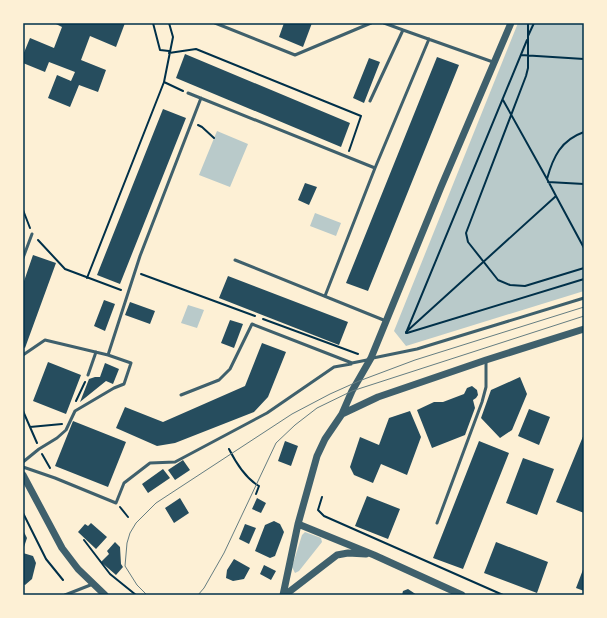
<svg xmlns="http://www.w3.org/2000/svg" width="607" height="618" font-family="Inter,sans-serif">
	<style>
		.green { fill: #b9caca }
		.building { fill: #264d5e }
		.lines { fill: none; stroke-linecap: round; stroke-linejoin: round }
		.path { stroke: #003049; stroke-width: 2 }
		.service { stroke: #3f606c; stroke-width: 3 }
		.tertiary { stroke: #3f606c; stroke-width: 7 }
		.tram { stroke: #657d81; stroke-width: 1 }
		.neatline { fill: none; stroke: #003049; stroke-width: 1.5 }
	</style>
	<rect width="100%" height="100%" fill="#fdf0d5"/>
	<path class="green" d="M518 23H584V291L406 346 394 331Z
		M217 131 248 144 230 187 199 175Z
		M315 213 341 223 336 236 310 226Z
		M188 305 204 310 197 328 181 323Z
		M305 532 321 538 322 542 299 571 295 573 292 567 302 535Z"/>
	<path class="building" d="M54 23H125L116 47 90 36 81 60 106 70 98 92 79 85 70 107 48 98 57 75 71 81 75 72 49 62 45 72 23 63V55L30 38 54 48 62 27Z
		M284 23H312L303 47 279 37Z
		M185 54 350 123 341 147 176 78Z
		M437 57 459 65 368 291 346 283Z
		M369 58 380 62 364 103 353 98Z
		M163 109 186 118 120 284 97 275Z
		M305 183 317 187 309 205 298 200Z
		M33 255 56 263 25 348 23 347V284Z
		M228 276 348 322 339 345 219 298Z
		M104 300 115 304 105 331 94 326Z
		M130 302 155 311 150 324 125 315Z
		M230 320 243 324 234 348 221 343Z
		M262 343 286 352 268 397 254 412 175 443 157 446 116 428 125 407 163 422 245 386Z
		M48 362 81 375 66 414 33 401Z
		M105 363 119 369 113 384 106 381 80 402 89 379 95 377H100Z
		M520 377 527 394 512 430 500 438 481 418 491 390Z
		M472 386 477 390 478 395 476 398 473 400 475 408 465 435 432 448 417 410 434 402H443L464 394 467 388Z
		M529 409 550 417 539 445 518 436Z
		M410 411 421 437 407 475 381 464 373 483 354 475 350 467 360 437 379 445 389 418Z
		M73 421 126 442 108 487 55 466Z
		M584 434V513L556 502Z
		M285 441 298 446 291 466 278 461Z
		M479 441 509 453 463 569 433 558Z
		M523 458 554 469 537 515 506 503Z
		M183 460 190 470 175 480 168 470Z
		M163 469 170 478 148 493 142 484Z
		M367 496 400 509 388 539 355 526Z
		M180 498 189 513 174 523 165 508Z
		M257 498 266 503 261 513 252 509Z
		M274 521 280 524 284 532 275 556 270 558 255 551 265 525Z
		M91 523 107 537 96 549 78 532 85 524 88 526Z
		M245 524 256 528 249 544 239 539Z
		M23 530 27 538 23 550Z
		M115 542 120 547 121 564 123 567 116 575 101 562 109 554 107 551Z
		M496 542 548 562 537 593 484 573Z
		M23 553 33 556 36 563 32 579 25 585 23 584Z
		M234 559 250 568 244 579 233 581 226 578 227 570Z
		M264 565 276 571 271 580 260 574Z
		M584 567V591L576 588Z
		M408 589 417 595H402L403 591Z"/>
	<g class="lines">
		<path class="path" d="M153 23 160 50 169 51
			M528 23V68L526 76 466 233 468 242 498 280 510 285 525 286 584 268
			M528 36 534 23
			M169 53 196 49 361 116 349 151
			M521 55 584 59
			M164 82 183 91
			M503 100 547 179
			M198 125 202 127 214 138
			M548 182 584 184
			M556 196 584 248
			M23 210 30 228
			M38 240 65 269 121 290
			M141 274 255 316
			M87 278 164 82 173 37 169 23
			M263 319 358 354
			M406 332 556 196 547 179C553 157 561 140 584 132
			M406 333 527 40
			M407 333 584 279
			M76 401 85 382
			M23 411 37 443
			M30 427 62 424
			M229 449C236 463 245 478 259 486L256 494
			M42 454 50 468
			M322 497 318 510 324 516 503 595
			M120 507 128 517
			M23 513 46 559 63 580
			M84 540 110 574 136 595"/>
		<path class="service" d="M215 23 295 55 371 23
			M384 23 403 30
			M188 93 375 168
			M370 101 403 30 493 62
			M23 258 32 234
			M235 260 386 321
			M325 296 375 168 429 39
			M23 355 45 340 108 355 140 256 201 98
			M373 358 417 349 584 298
			M88 375 96 352
			M181 395 219 380 230 369 252 324 352 363 367 360
			M23 462 39 449 57 438 66 430 75 411 114 388 124 384 131 363 108 355
			M23 467 55 478 116 503 124 483 150 463 175 462 267 413 334 367 351 364
			M437 523 482 402 486 387V361
			M65 595 93 584"/>
		<path class="tertiary" d="M342 414 352 391 371 358 441 187 511 23
			M23 475 62 548 78 569 105 595
			M298 524 374 555 462 595
			M283 595 298 524 317 456 325 439 342 414 378 397 486 360 584 329
			M285 595 337 555 348 553 366 554"/>
		<path class="tram" d="M147 595 137 585 125 566 127 543 130 533 136 523 156 503 292 414 330 394 359 381 415 360 584 307
			M198 595 204 588 224 553 276 443 295 425 317 408 352 391 584 316"/>
	</g>
	<rect width="607" height="618" fill="none" stroke="#fdf0d5" stroke-width="48"/>
	<rect x="24" y="24" width="559" height="570" class="neatline"/>
</svg>
